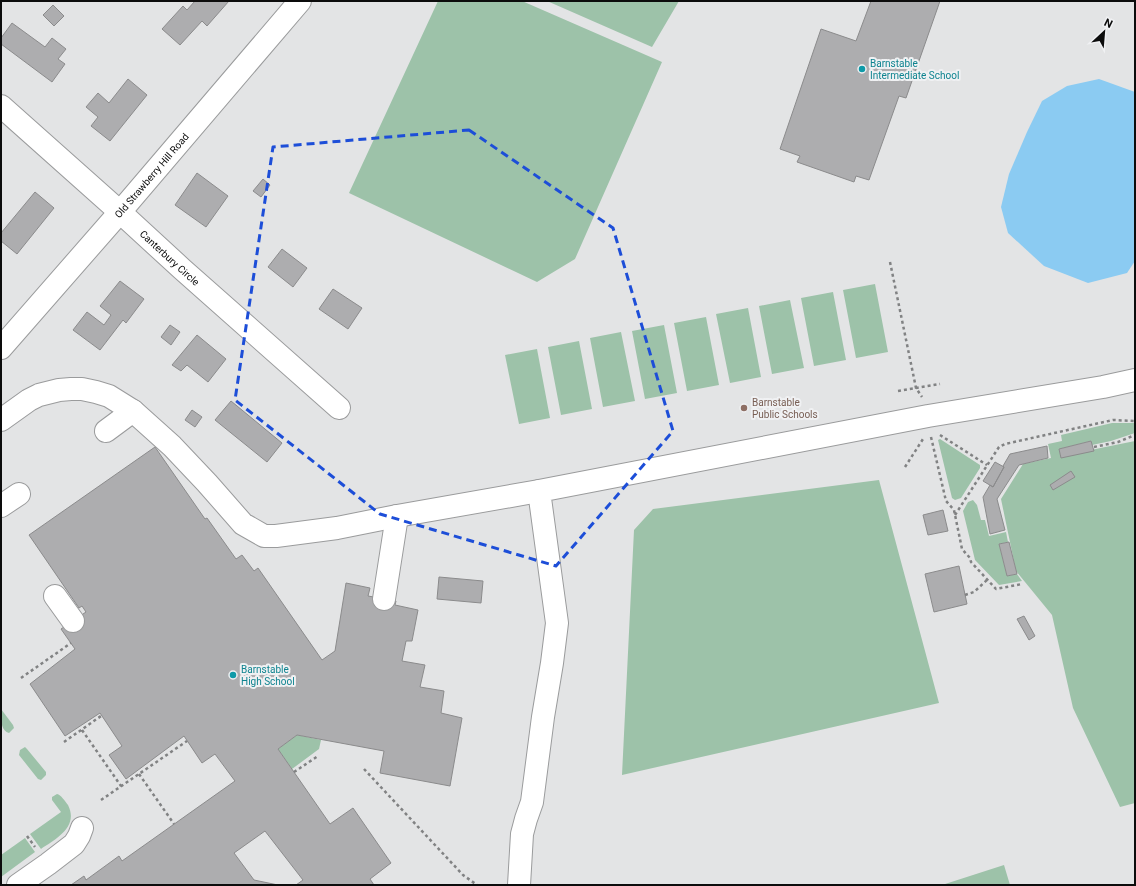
<svg xmlns="http://www.w3.org/2000/svg" width="1136" height="886" font-family="Roboto,sans-serif">
	<style>
		.green { fill: #9dc2a9 }
		.water { fill: #8bcbf2 }
		.building { fill: #adadaf; stroke: #8b8b8c }
		.lines { fill: none; stroke-linecap: round; stroke-linejoin: round }
		.minor-casing { stroke: #9a9b9c; stroke-width: 24 }
		.path { stroke: #818283; stroke-width: 2.5; stroke-dasharray: 3 3; stroke-linecap: butt }
		.minor { stroke: #fff; stroke-width: 22 }
		.marked { fill: none; stroke: #1d4ed8; stroke-width: 3; stroke-dasharray: 8 5; stroke-linejoin: round }
		.culture-dot { fill: #0f9aa8; stroke: #f0f1f3; stroke-width: 1.5 }
		.education-dot { fill: #8d6e63; stroke: #f0f1f3; stroke-width: 1.5 }
		.labels { text-anchor: middle; dominant-baseline: central; stroke-width: 4; stroke-linejoin: round; paint-order: stroke }
		.culture-label { font-size: 10px; fill: #0d838f; stroke: #f0f1f3; text-anchor: start }
		.street-label { font-size: 10px; fill: #0c0c0c; stroke: #f0f1f3 }
		.education-label { font-size: 10px; fill: #785e54; stroke: #f0f1f3; text-anchor: start }
	</style>
	<rect width="100%" height="100%" fill="#e3e4e5"/>
	<path class="green" d="M438 1H522L662 62 575 259 537 282 349 193Z
		M547 1H679L652 47Z
		M875 284 888 352 856 358 843 290Z
		M833 292 846 360 814 366 801 298Z
		M790 300 804 368 772 374 759 306Z
		M748 308 761 377 730 383 716 314Z
		M706 317 719 385 687 391 674 323Z
		M664 325 677 393 645 399 632 331Z
		M621 332 635 401 603 407 590 338Z
		M579 341 592 409 561 415 548 347Z
		M537 349 550 418 519 424 505 355Z
		M1112 423H1135V433L1111 441 1092 445 1091 441 1059 449 1061 456 1135 441V803L1120 807 1073 708 1052 615 1016 571 1001 499 1023 464 1051 458 1048 444 1062 441 1061 435Z
		M940 439 980 465V468L961 498 955 500 952 498 938 440Z
		M879 480 939 703 622 775 634 530 653 509Z
		M973 500 977 505 981 520H985L989 536 1006 532 1008 542 999 544 1007 576 1017 574 1022 581 999 585 975 560 963 511 968 502Z
		M1 709 13 725 14 728 9 733C0 730 1 718 1 709Z
		M297 735 321 740 319 749 292 769 278 749Z
		M25 747 27 749 46 772V775L41 780 38 779 19 755 20 750Z
		M57 794C61 795 65 801 68 805 79 827 56 839 41 849L30 834 61 812 52 800V797Z
		M25 838 35 852 1 877V855Z
		M1004 865 1010 885H942Z"/>
	<path class="water" d="M1099 79 1135 92V261L1127 273 1088 283 1044 266 1008 233 1001 207 1009 174 1027 132 1042 101 1067 86Z"/>
	<path class="building" d="M195 1H229L207 26 202 21 180 45 162 29 183 6 187 10Z
		M871 1H940L906 98 899 96 869 180 856 176 854 182 797 162 800 156 780 149 821 29 856 41Z
		M53 5 64 16 54 26 43 15Z
		M12 23 45 47 52 38 66 49 58 59 65 64 52 82 1 44V38Z
		M128 79 147 95 110 141 91 126 98 117 86 107 98 93 109 103Z
		M197 173 228 196 206 227 175 205Z
		M263 179 270 185 261 197 253 191Z
		M35 192 54 208 17 254 1 241V233Z
		M282 249 307 268 293 287 268 267Z
		M120 281 144 299 126 323 123 320 100 350 73 330 87 312 104 325 111 315 100 306Z
		M333 289 362 308 348 329 319 309Z
		M170 325 180 332 171 345 161 337Z
		M197 335 226 359 208 382 187 365 181 371 172 365Z
		M231 401 282 443 267 462 215 420Z
		M192 410 202 417 195 427 185 420Z
		M1091 441 1094 451 1061 458 1059 449Z
		M1047 446 1048 458 1019 465 997 499 1005 530 990 534 983 497 990 485 993 487 1004 467 1003 466 1010 454Z
		M155 447 205 519 207 518 236 559 242 555 254 571 258 568 322 660 335 651 346 583 370 588 368 596 396 601 395 605 418 610 412 641H406L402 661 425 665 420 687 444 691 441 713 462 718 450 786 380 773 384 751 297 735 278 749 330 824 353 808 391 863 370 879 374 885H296L303 880 265 831 234 853 254 880 278 885H71L84 876 86 880 119 856 122 861 235 781 215 754 202 763 184 736 126 779 109 755 122 746 100 713 65 736 30 684 75 649 61 629 86 612 82 606 79 608 29 535Z
		M995 462 1004 467 993 487 983 481Z
		M1071 471 1075 477 1053 490 1050 485Z
		M943 510 948 531 928 535 923 515Z
		M1009 542 1017 574 1007 576 999 544Z
		M959 566 967 604 934 612 925 574Z
		M439 577 483 581 481 603 437 599Z
		M1024 616 1035 636 1029 640 1017 619Z"/>
	<g class="lines">
		<defs>
			<g id="minor">
				<path id="s1" d="M1 106 120 212 182 269 339 408"/>
				<path id="s2" d="M1 348 120 212 300 1"/>
				<path d="M1 420 29 400 39 395 59 390 71 389H82L96 392 109 396 133 411 172 446 207 483 243 524 264 536H276L337 528 397 516 539 491"/>
				<path d="M106 431 133 411"/>
				<path d="M1 506 19 494"/>
				<path d="M55 596 73 621"/>
				<path d="M384 599 397 516"/>
				<path d="M18 885 48 864 74 844 79 836 82 828"/>
				<path d="M519 885 522 834 526 819 532 802 543 717 552 663 557 623 539 491 928 416 1103 387 1135 380"/>
			</g>
		</defs>
		<use href="#minor" class="minor-casing"/>
		<path class="path" d="M890 262 916 388 922 397
			M898 391 940 384
			M940 435 987 465
			M931 437 946 501 954 510 962 549 970 558 971 562 996 589 1022 584
			M1094 447 1118 442 1135 435
			M905 467 923 439
			M955 515 999 447 1005 444 1113 420 1135 421
			M965 595 974 592 987 580
			M21 678 71 643
			M82 730 121 786
			M64 742 101 716
			M364 769 463 875 477 885
			M294 772 318 756
			M139 774 174 824
			M101 800 187 741
			M27 836 35 847"/>
		<use href="#minor" class="minor"/>
	</g>
	<path class="marked" d="M469 130 613 228 673 431 556 566 380 514 235 400 273 147Z"/>
	<g class="culture-dot">
		<circle cx="862" cy="69" r="4"/>
		<circle cx="233" cy="675" r="4"/>
	</g>
	<circle class="education-dot" cx="744" cy="408" r="4"/>
	<g class="labels">
		<g class="culture-label">
			<text x="870" y="63">Barnstable<tspan x="870" dy="12">Intermediate School</tspan></text>
			<text x="241" y="669">Barnstable<tspan x="241" dy="12">High School</tspan></text>
		</g>
		<g class="street-label">
			<text stroke="none"><textPath href="#s2" startOffset="229">Old Strawberry Hill Road</textPath></text>
			<text stroke="none"><textPath href="#s1" startOffset="227">Canterbury Circle</textPath></text>
		</g>
		<g class="education-label">
			<text x="752" y="402">Barnstable<tspan x="752" dy="12">Public Schools</tspan></text>
		</g>
	</g>
	<rect width="1136" height="886" fill="none" stroke="#0c0c0c" stroke-width="4"/>
	<g transform="translate(1104 32) rotate(26)" stroke="#f0f1f3" stroke-width="3" paint-order="stroke">
	<path d="M0-3L7 15L0 10L-7 15Z" fill="#0c0c0c"/>
	<text y="-6" font-size="11" font-weight="bold" text-anchor="middle" fill="#0c0c0c">N</text>
	</g>
</svg>
